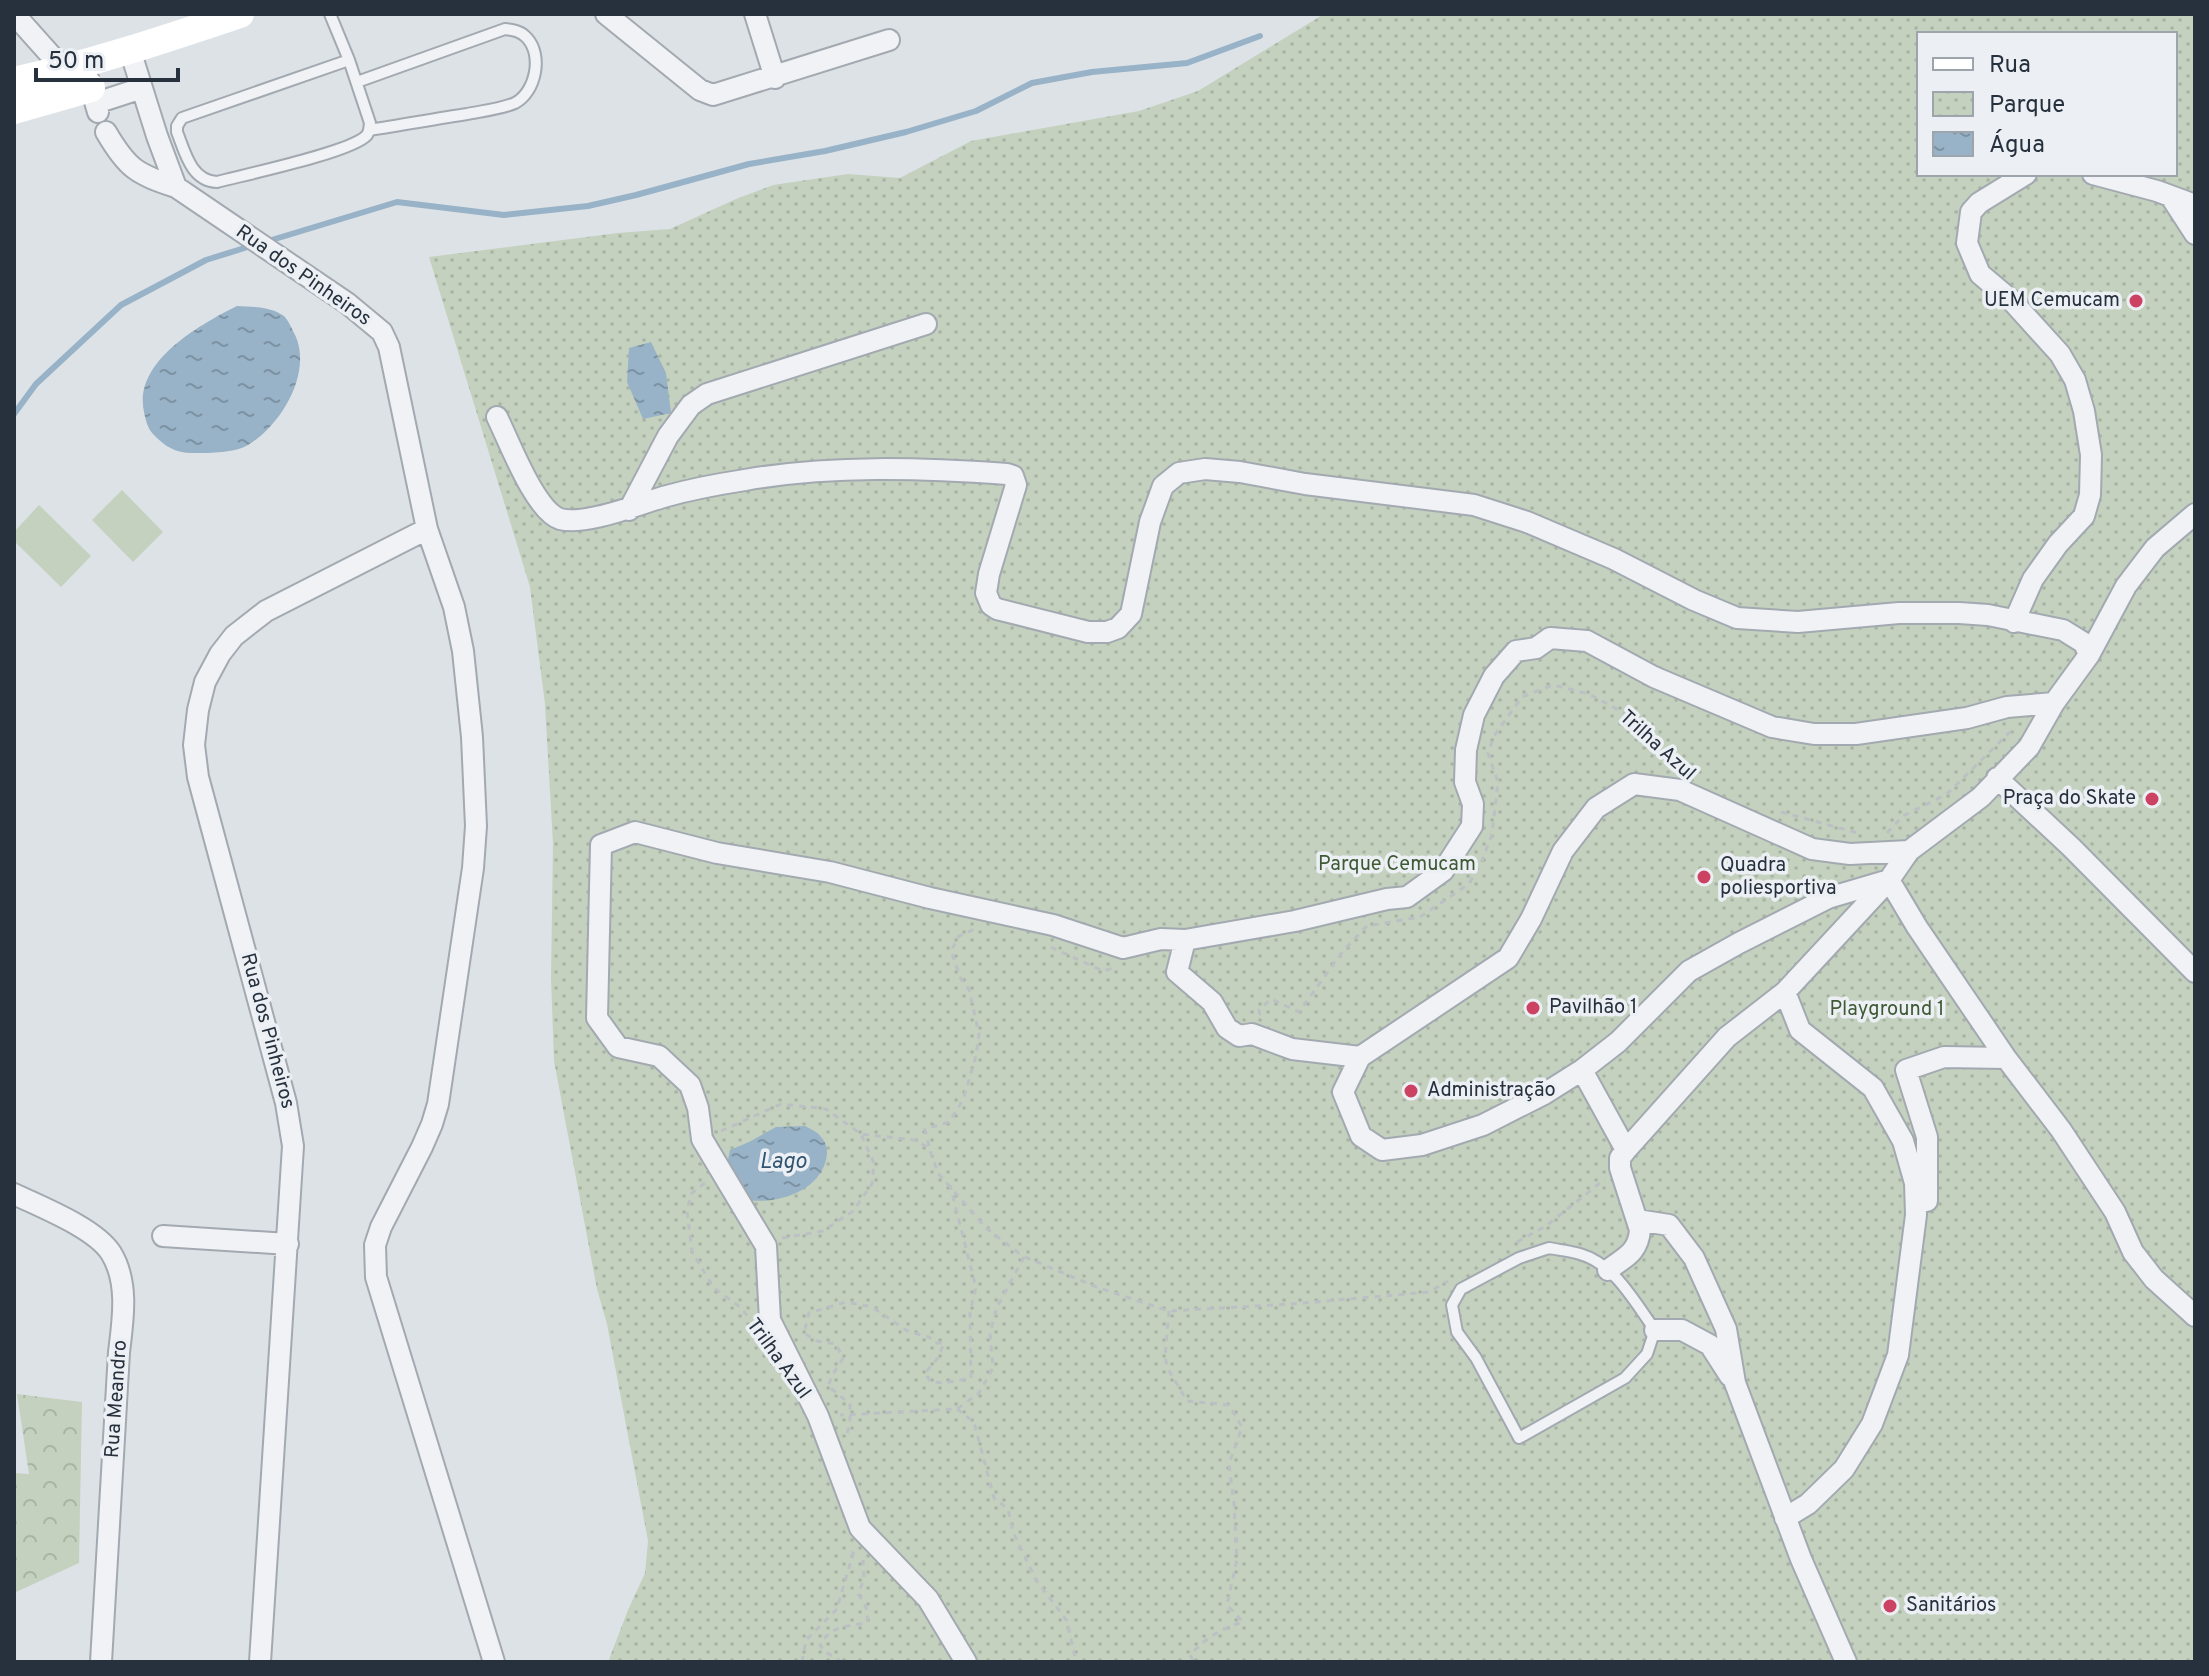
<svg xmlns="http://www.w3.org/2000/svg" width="2209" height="1676" font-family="Overpass,sans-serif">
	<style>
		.grass { fill: #c4d1be }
		.forest { fill: url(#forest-crowns) }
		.park { fill: url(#park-dots); fill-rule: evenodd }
		.water { fill: url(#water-ripples) }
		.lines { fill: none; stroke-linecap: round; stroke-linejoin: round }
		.stream { stroke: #98b3c7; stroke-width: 6 }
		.lane-casing { stroke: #a3a9b1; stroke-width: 14 }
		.street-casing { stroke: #a3a9b1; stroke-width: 24 }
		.path { stroke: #bcc0c5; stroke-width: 3; stroke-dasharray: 6 6; stroke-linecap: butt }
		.lane { stroke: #f0f2f5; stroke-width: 10 }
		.street { stroke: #f0f2f5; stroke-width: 20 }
		.secondary { stroke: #fff; stroke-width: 28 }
		.poi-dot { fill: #cc4262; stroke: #ecf0f5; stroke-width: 3 }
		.labels { text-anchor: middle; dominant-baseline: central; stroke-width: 7; stroke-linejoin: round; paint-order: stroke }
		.street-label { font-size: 20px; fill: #27313d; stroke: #ecf0f5 }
		.poi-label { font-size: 20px; fill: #27313d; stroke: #ecf0f5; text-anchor: start }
		.park-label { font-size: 20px; fill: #3e5934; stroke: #ecf0f5 }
		.water-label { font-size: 22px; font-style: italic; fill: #315370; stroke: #ecf0f5 }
	</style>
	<defs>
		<pattern id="forest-crowns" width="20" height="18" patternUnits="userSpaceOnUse" patternTransform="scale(2)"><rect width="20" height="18" fill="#c4d1be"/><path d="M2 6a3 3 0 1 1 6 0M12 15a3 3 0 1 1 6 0" fill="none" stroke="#a8b4a4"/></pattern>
		<pattern id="park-dots" width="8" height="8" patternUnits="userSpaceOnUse" patternTransform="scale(2)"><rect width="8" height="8" fill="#c4d1be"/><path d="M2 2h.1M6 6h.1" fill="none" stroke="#a8b4a4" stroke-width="1.8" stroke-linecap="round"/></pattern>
		<pattern id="water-ripples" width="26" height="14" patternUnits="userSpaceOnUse" patternTransform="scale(2)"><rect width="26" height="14" fill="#98b3c7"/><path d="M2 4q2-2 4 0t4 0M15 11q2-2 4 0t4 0" fill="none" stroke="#7c92a3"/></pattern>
	</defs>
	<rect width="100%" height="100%" fill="#dde2e7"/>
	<path class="grass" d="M122 490 163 532 133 562 92 520Z
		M39 505 91 556 61 587 14 541V532Z"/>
	<path class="forest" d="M17 1394 82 1402 79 1563 14 1593V1473L29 1474Z"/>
	<path class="park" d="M1324 14H2195V1662H608L628 1610 645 1573 648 1541 607 1324 597 1289 554 1061 551 978 553 844 545 704 530 587 429 257 618 233 670 229 736 199 773 185 848 174 900 178 971 141 1139 111 1198 91ZM1919 34H2175V174H1919Z"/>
	<path class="water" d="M237 306C252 307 270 306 284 316 288 320 291 327 293 331 315 369 282 425 248 445 234 453 211 453 195 453 177 454 165 447 153 434 147 427 146 421 144 412 133 362 199 325 237 306Z
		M651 342 666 373 671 413 643 419 627 382 629 348Z
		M805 1126C810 1129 818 1132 821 1137 827 1143 828 1152 826 1160 818 1193 773 1206 743 1199L726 1170 730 1150 749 1142 776 1127Z"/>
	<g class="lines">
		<path class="stream" d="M265 242 397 202 504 215 588 206 636 195 749 164 825 151 906 132 976 111 1032 83 1092 72 1187 63 1260 36
			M14 414 36 384 121 305 206 260 254 245"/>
		<defs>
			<path id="lane" d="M330 14 349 60 370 123C369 128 370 131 367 135 353 152 243 175 217 182 191 181 185 152 177 132V126L182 118 349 60
				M357 82 505 29C513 30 521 31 527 38 543 55 536 92 515 103 501 109 482 111 467 114 434 119 402 125 369 130
				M1549 1248C1559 1250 1570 1251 1580 1254 1615 1264 1635 1303 1655 1330L1647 1354 1625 1378 1519 1438 1476 1358 1457 1332 1452 1305 1461 1289 1519 1258Z"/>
			<path id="street" d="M14 14 64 70
				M606 14 700 90 713 95 889 40
				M755 14 775 78
				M130 50 157 136 176 187
				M88 78 98 112
				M96 103 142 88
				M106 132C127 168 136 174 176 187L347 303 382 332 389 347 427 529 454 607 463 651 472 737 476 826 473 868 438 1104 432 1124 422 1147 381 1227 375 1245 376 1277 494 1662
				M2093 174 2157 191 2195 205
				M2171 197 2195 234
				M497 417C509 441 535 511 560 519 586 526 641 503 667 496 692 489 719 484 745 480 830 465 922 468 1007 474L1013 476 1016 485 989 574 986 593 991 605 997 609 1088 632H1107L1118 628 1131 614 1150 522 1163 486 1179 473 1205 469 1240 472 1305 484 1474 505 1527 522 1614 559 1694 600 1737 618 1798 622 1899 613H1959L1988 615 2063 630 2084 643 2089 655
				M629 510 668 436 691 405 707 394 926 324
				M2014 622 2033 579 2058 544 2084 516 2090 495 2091 455 2084 411 2075 380 2060 354 2012 301 1980 274 1967 243 1971 212 1979 203 2026 174
				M1997 778 2071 847 2195 972
				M1909 851 1850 854 1812 849 1680 790 1634 784 1596 808 1563 851 1531 919 1508 958 1360 1057 1343 1092 1361 1136 1382 1150 1422 1145 1483 1125 1544 1094 1582 1070 1618 1042 1689 971 1739 943 1828 898 1889 880 1917 927 2006 1058 2061 1130 2115 1212 2133 1252 2154 1279 2195 1316
				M1185 940 1177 972 1212 1002 1227 1028 1239 1036 1252 1034 1292 1049 1360 1057
				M1785 992 1800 1030 1873 1088 1903 1141 1915 1183 1916 1215 1898 1355 1872 1424 1844 1469 1808 1504 1785 1518
				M1582 1070 1626 1150
				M14 1194C41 1207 95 1228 111 1253 129 1282 123 1320 119 1352L101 1662
				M1927 1201V1137L1906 1070 1944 1057 2006 1058
				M1637 1220 1669 1225 1694 1258 1726 1329 1735 1383 1801 1559 1846 1662
				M163 1236 288 1244
				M1608 1270C1625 1257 1638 1253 1640 1230L1620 1168V1158L1626 1150 1727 1037 1785 992 1889 880 1909 851 1981 797 2029 747 2054 703 2089 655 2126 586 2155 548 2195 514
				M1655 1330H1682L1710 1345 1730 1376
				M260 1662 293 1146 286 1103 198 777 194 745 198 710 205 682 220 654 234 636 266 611 427 529
				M966 1662 928 1599 860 1528 818 1416 770 1320 766 1246 702 1139 698 1108 690 1085 659 1056 618 1047 597 1018 601 845 635 832 717 853 830 872 930 898 1053 925 1123 948 1161 939 1185 940 1295 921 1387 899 1407 897 1443 871 1472 826 1473 804 1465 782 1466 750 1474 715 1494 676 1516 651 1536 648 1550 638 1587 641 1654 677 1772 727 1814 734H1856L1967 718 2007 707 2054 703"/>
		</defs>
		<use href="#lane" class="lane-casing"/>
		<use href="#street" class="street-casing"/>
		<path class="path" d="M1781 812 1858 833
			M1887 833 1903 816 1947 794 2015 727
			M1051 947 1103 971 1117 967
			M1260 1015 1259 1010 1271 999 1299 1012 1343 951 1367 926 1420 917 1469 884 1482 861 1492 834 1498 782 1488 753 1494 736 1522 697 1553 685 1589 694 1626 714 1682 771
			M721 1131 781 1104 826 1109 861 1134 915 1140 929 1148 938 1173 986 1228 1024 1257 997 1307 990 1333 993 1368 979 1393 957 1409 840 1415
			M929 1146 925 1129 949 1122 963 1100 976 1056 979 1034 969 989 961 979 951 951 959 936 975 929
			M705 1183 692 1193 687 1210 692 1252 714 1288 740 1307 751 1320
			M782 1238 823 1231 853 1211 872 1184 874 1163 861 1134
			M1517 1242 1546 1226 1605 1179
			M1025 1257 1099 1288 1169 1311 1291 1304 1429 1292 1448 1281
			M1169 1311 1165 1357 1168 1369 1187 1401 1229 1405 1242 1427 1229 1464 1234 1504 1237 1559 1227 1605 1243 1622C1221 1628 1205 1639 1190 1655L1194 1662
			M957 1409 974 1422 994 1498 1008 1509 1013 1532 1036 1580 1067 1621 1076 1662
			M847 1433 850 1425V1404L828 1386 833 1374 843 1358 836 1344 817 1341 804 1333 809 1313 846 1302 872 1307 909 1332 929 1337 935 1343H944L938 1358 925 1373 931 1382 944 1383 971 1378 970 1311 976 1288 950 1185
			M802 1662 806 1640 837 1609 854 1550
			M842 1662 824 1651 820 1645C830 1626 848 1626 867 1623 869 1611 865 1604 858 1594L864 1579 863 1560"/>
		<use href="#lane" class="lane"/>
		<use href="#street" class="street"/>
		<path class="secondary" d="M14 81C91 64 165 39 240 14
			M14 110 91 88"/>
	</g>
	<g class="poi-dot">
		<circle cx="2136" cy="301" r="8"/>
		<circle cx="2152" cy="799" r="8"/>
		<circle cx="1704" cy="877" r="8"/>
		<circle cx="1533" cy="1008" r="8"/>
		<circle cx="1411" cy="1091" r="8"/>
		<circle cx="1890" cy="1606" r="8"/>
	</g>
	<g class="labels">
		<g class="street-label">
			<text transform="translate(303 276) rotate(35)">Rua dos Pinheiros</text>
			<text transform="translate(1657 746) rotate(42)">Trilha Azul</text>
			<text transform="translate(267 1031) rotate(75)">Rua dos Pinheiros</text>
			<text transform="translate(778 1359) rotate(54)">Trilha Azul</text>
			<text transform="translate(117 1399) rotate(-86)">Rua Meandro</text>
		</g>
		<g class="poi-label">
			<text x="2120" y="301" text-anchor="end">UEM Cemucam</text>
			<text x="2136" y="799" text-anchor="end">Praça do Skate</text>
			<text x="1720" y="866">Quadra<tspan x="1720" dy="23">poliesportiva</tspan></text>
			<text x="1549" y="1008">Pavilhão 1</text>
			<text x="1427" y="1091">Administração</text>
			<text x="1906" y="1606">Sanitários</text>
		</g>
		<g class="park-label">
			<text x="1397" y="865">Parque Cemucam</text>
			<text x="1887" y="1010">Playground 1</text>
		</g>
		<g class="water-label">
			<text x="783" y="1162">Lago</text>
		</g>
	</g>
	<rect width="2209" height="1676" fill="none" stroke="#27313d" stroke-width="32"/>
	<rect x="1917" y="32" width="260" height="144" fill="#ecf0f5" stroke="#9da4ab" stroke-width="2"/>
	<rect x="1933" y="58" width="40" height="12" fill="#ffffff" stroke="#9da4ab" stroke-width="2"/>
	<text x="1989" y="72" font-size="24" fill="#27313d">Rua</text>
	<rect x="1933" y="92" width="40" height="24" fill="url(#park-dots)" stroke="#9da4ab" stroke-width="2"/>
	<text x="1989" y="112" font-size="24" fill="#27313d">Parque</text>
	<rect x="1933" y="132" width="40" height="24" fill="url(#water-ripples)" stroke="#9da4ab" stroke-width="2"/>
	<text x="1989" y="152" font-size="24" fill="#27313d">Água</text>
	<path d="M36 68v12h142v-12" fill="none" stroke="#27313d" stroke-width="4"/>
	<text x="48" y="68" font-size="24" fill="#27313d" stroke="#ecf0f5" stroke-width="6" paint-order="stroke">50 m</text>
</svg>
